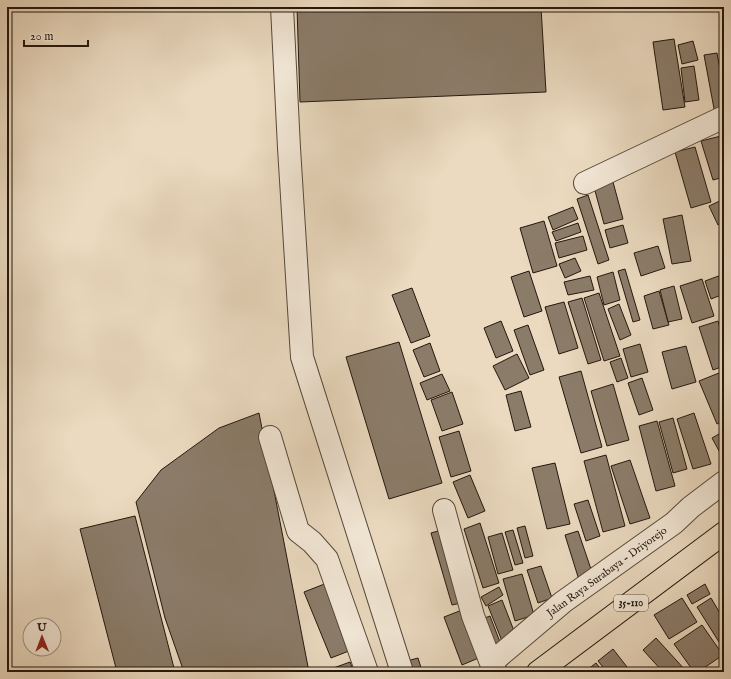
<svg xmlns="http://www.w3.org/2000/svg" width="731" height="679" font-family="'IM FELL English',serif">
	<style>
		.building { fill: #8b7c6a; stroke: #23170d }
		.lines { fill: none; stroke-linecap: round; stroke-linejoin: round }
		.minor-casing { stroke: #55483a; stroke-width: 24 }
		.major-casing { stroke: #23170d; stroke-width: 24 }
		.minor { stroke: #f2e7d6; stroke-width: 22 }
		.major { stroke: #ebdac0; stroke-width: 22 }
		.labels { text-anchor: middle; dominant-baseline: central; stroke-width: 3; stroke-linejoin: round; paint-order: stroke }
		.shield { fill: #f2e7d6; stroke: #615549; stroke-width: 1 }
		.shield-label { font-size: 10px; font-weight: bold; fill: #23170d }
		.street-label { font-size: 11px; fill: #23170d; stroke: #f2e7d6 }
	</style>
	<rect width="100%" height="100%" fill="#ebdac0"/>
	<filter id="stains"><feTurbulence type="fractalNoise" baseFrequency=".005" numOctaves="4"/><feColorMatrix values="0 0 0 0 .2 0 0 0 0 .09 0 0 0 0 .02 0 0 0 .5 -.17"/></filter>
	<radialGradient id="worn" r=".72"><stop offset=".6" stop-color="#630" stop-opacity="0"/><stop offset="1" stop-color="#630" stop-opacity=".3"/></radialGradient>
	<path class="building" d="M297 7H541L546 92 300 102Z
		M674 39 685 107 663 110 653 42Z
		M693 41 698 60 682 64 678 45Z
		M717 53 724 92V112L715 114 704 55Z
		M694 66 699 100 685 102 681 68Z
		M721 136 724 146V177L713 180 701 141Z
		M695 147 711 202 691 208 675 152Z
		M613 182 623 219 604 224 594 187Z
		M588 195 609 260 598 264 577 199Z
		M724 199V222L718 225 709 206Z
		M573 207 578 219 553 230 548 217Z
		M682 215 691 261 672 264 663 219Z
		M544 221 557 266 533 273 520 228Z
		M578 223 581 232 556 241 552 232Z
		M623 225 628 243 610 248 605 230Z
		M583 236 587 250 559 258 555 243Z
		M658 246 665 268 641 276 634 253Z
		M575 258 581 271 565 278 559 264Z
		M625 269 640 320 633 322 618 271Z
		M529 271 542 311 524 317 511 277Z
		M613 272 620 300 604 305 597 277Z
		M724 274V294L711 299 705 281Z
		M590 276 594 290 568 295 564 282Z
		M702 279 714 316 692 323 680 286Z
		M674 286 682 319 668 322 660 290Z
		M412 288 430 336 411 343 392 295Z
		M659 291 669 325 653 329 644 296Z
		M599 293 620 356 604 361 584 298Z
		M582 298 601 360 588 364 568 302Z
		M564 302 578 348 559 354 545 307Z
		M619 304 631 335 620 340 608 309Z
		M501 321 513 351 496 358 484 328Z
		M718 321 724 341V366L713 370 699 327Z
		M528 325 544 370 530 375 514 330Z
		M399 342 442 483 389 499 346 357Z
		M430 343 440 371 424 377 413 350Z
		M640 344 648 372 631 377 623 349Z
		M686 346 696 382 672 389 662 352Z
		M517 354 529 378 505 390 493 366Z
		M621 358 628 378 617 382 610 362Z
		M581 371 602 447 581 453 559 377Z
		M719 373 724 385V421L717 424 699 381Z
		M442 374 450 391 427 400 420 383Z
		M642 378 653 410 639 415 628 383Z
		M613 384 629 440 607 446 591 391Z
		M521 391 531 427 515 431 506 395Z
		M452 392 463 424 442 431 431 400Z
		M259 413 309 672H184L165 618 136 502 161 470 219 428Z
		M694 413 711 464 693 469 677 419Z
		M673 418 687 469 673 473 659 422Z
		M657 421 675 486 656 491 639 426Z
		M459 431 471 471 451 477 439 437Z
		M724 431V460L712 438Z
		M606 455 625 526 603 532 584 461Z
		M630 460 650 518 630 524 611 466Z
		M555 463 570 524 547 529 532 468Z
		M470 475 485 511 468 518 453 482Z
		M588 500 600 536 586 541 574 504Z
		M135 516 175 672H117L80 529Z
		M480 523 499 583 483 588 464 529Z
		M525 526 533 556 525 558 517 528Z
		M445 529 465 602 452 605 431 533Z
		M513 530 523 563 515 565 505 532Z
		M578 531 593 575 579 580 565 535Z
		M502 533 513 570 498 574 488 537Z
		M541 566 552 598 538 603 527 570Z
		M522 574 534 615 515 621 503 579Z
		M327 583 354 649 331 658 304 592Z
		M705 584 710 594 692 604 687 595Z
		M499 587 503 595 486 606 481 597Z
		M682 598 697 622 669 639 654 615Z
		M711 598 724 620V650L697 607Z
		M502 600 516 636 502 641 488 606Z
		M462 610 481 657 462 665 444 617Z
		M490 616 500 642 487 647 477 621Z
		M702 625 723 655 698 672H694L674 644Z
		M656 638 687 672H663L643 650Z
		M613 649 631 672H607L598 661Z
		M418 658 422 671 406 672 403 662Z
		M350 662 354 672H328V670Z
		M596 663 603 672H589L587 670Z"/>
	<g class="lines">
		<defs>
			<path id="minor" d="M282 7 289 148 302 357 402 672
				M585 183 724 117
				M270 437 298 531 312 542 327 559 367 672
				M444 510 473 616 491 663 496 672
				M491 663 563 602 674 523 691 507 724 482"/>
			<path id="major" d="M538 672 724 533"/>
		</defs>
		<use href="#minor" class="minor-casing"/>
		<use href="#major" class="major-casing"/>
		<use href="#minor" class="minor"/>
		<use href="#major" class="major"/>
	</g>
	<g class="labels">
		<rect class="shield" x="614" y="595" width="34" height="16" rx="3"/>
		<g class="shield-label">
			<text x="631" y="603">35-110</text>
		</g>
		<g class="street-label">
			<text transform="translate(607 572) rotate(-36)">Jalan Raya Surabaya - Driyorejo</text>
		</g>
	</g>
	<rect width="731" height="679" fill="none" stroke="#ebdac0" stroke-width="24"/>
	<rect x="8" y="8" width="715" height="663" fill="none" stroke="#23170d" stroke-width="2"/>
	<rect x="12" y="12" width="707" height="655" fill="none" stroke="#23170d"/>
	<g transform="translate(42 637) rotate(359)"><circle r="19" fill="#f2e7d6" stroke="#9f9486"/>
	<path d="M0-3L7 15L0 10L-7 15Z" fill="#8f2418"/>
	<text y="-6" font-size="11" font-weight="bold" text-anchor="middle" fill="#23170d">U</text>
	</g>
	<path d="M24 40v6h64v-6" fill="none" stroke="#23170d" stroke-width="2"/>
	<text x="30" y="40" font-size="12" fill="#23170d" stroke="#f2e7d6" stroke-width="3" paint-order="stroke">20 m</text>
	<rect width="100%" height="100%" filter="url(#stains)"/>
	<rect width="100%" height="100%" fill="url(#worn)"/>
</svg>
